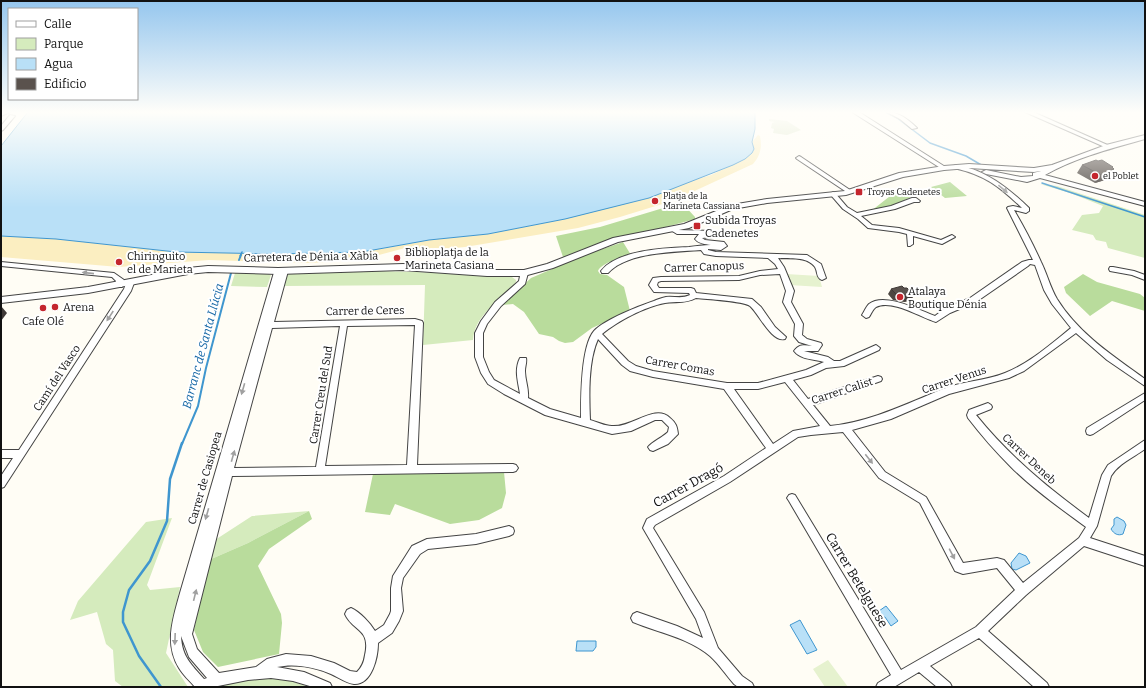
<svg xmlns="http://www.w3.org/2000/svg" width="1146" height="688" font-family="Bitter,serif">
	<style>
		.green { fill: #d5ebbd }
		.forest { fill: #b9dc9c }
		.sand { fill: #fbeec1 }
		.cemetery { fill: #d9e3c4 }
		.pitch { fill: #e6f2cf }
		.water { fill: #b9e0f7; stroke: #3f96cf }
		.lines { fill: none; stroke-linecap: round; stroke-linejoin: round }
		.stream-far2 { stroke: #3f96cf; stroke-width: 1.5 }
		.stream-far1 { stroke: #3f96cf; stroke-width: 2 }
		.stream { stroke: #3f96cf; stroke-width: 2.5 }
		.minor-casing { stroke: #444; stroke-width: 2 }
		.tertiary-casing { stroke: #444; stroke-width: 2 }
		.minor { fill: #fff; fill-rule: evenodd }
		.tertiary { fill: #fff; fill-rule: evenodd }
		.wall { fill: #4d4742 }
		.shaded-wall { fill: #3f3936 }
		.building { fill: #5a524d; stroke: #3f3936 }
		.oneway { fill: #a0a0a0 }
		.poi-dot { fill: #c4262e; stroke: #fff; stroke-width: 1.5 }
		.labels { text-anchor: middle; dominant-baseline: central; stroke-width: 4; stroke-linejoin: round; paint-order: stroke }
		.far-poi-label { font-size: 9px; fill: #111; stroke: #fff; text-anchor: start }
		.poi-label { font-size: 11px; fill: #111; stroke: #fff; text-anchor: start }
		.street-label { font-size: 11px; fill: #111; stroke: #fff }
		.water-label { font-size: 12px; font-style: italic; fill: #1768a6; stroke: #fff }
		.near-street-label { font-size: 13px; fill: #111; stroke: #fff }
	</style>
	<rect width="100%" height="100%" fill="#fffdf5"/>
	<path class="green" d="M1040 184 1057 186 1145 215V258L1108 248 1106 242 1096 240 1093 235 1072 230 1082 215 1099 213 1103 206 1070 193Z
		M377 271 417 272 512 277 516 280V282C502 301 475 313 473 340L423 345 425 285 284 286 287 275 289 274Z
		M235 273 269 274 271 275 267 287 231 286Z
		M309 511 248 543 209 560 215 540 252 516Z
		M172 518 147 585 150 590 180 587 166 653 188 687H123L115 681 113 650 106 644 97 612 70 620 78 601 146 522Z
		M268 677 283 678 309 687H216L239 681Z"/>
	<path class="forest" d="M950 182 967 196 945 198 931 187Z
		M902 189 915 195 889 208 871 211 894 193Z
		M680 203H682L695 217V219L666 227 609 240 563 257 556 236 600 227Z
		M623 242 631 255C622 258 602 262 598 271L600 274 607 275 624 287 630 311 592 328 573 342 565 343 559 341 553 337 539 334 524 312 513 304 502 305 531 278 585 255Z
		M1083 274 1097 282 1140 294 1145 298V311L1112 301 1090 316 1066 293 1064 287Z
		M504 472 506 493 502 508 479 520 450 524 395 504 390 515 365 512 373 474Z
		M309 511 312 519 269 549 258 566 281 614 282 623 279 654 218 667 203 652 194 630 209 560 248 543Z"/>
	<path class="sand" d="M758 135 760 136C762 146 761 155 753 164L675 200 620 217 578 228 465 247 443 249 405 248 364 259 311 263 209 260 119 267 1 257V236L56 239 176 252 324 253 381 249 429 240 488 234 565 219 711 175 745 159 752 153 754 149 752 142Z"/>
	<path class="cemetery" d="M769 119 787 121 801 130 787 135 773 133 774 129 771 128 772 123 775 122 769 121Z"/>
	<path class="pitch" d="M786 274 819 276 822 287 789 285Z
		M828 660 848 687H825L813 669Z"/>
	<path class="water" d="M28 112H755V129L752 142 754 149 752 153 745 159 733 165 649 198 565 219 488 234 429 240 362 252 276 254 176 252 56 239 1 236V146Z
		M1117 517 1124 521 1126 525 1123 534C1118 536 1114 534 1111 529L1114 525V519Z
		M1019 553 1026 556 1030 563 1016 570 1012 569 1011 563Z
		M886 606 898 621 891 626 885 617H881L879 614V611Z
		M800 620 817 650 807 654 790 625Z
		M577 641H596V647L593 651H576Z"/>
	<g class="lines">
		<path class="stream-far2" d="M885 112 897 118 930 143 966 156 983 166
			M1042 183 1145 217
			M240 256 242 252"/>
		<path class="stream-far1" d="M239 260 241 255
			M182 444 198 406 206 368 231 273"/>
		<path class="stream" d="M161 687 139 656 123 622V612L129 590 150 561 167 521 170 479 182 443"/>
		<defs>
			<path id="minor" d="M1 112H10L1 116Z
				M852 112H859L947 168 944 170 942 169Z
				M887 112C899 112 909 120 917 128L912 129 900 119Z
				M1025 112H1033L1112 147 1107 148Z
				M10 115 15 116 3 130 1 131V126Z
				M799 156 801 157 853 192 852 193H848L797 159 796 158Z
				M956 165C986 170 1007 187 1029 208V211L1026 213 1014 210C1024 227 1033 244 1041 262 1047 274 1050 287 1057 299 1078 333 1113 356 1145 379V386L1107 360 1076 333 1024 371 1009 378 949 394 891 419 852 430 885 472 926 497 963 563 997 558 1004 560 1023 583 1079 538 1086 527C1060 508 1033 489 1011 467 995 451 981 435 968 418L967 415 969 410 988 403 991 405 992 407 991 409 976 415C1009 456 1047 487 1089 518L1102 475 1108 465 1145 440V449C1134 457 1118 464 1111 476L1097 526 1090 538 1145 556V566L1084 546 1026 595 988 631 1047 683 1049 687H1034L979 638 930 666 950 683 952 687H937L919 672 894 687H876L878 683 891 675 789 501 787 498 789 495 792 494 795 495 901 670 976 627 1015 590 997 568 963 574 955 571 920 503 879 478 843 432 811 435 798 437 730 482 655 525 653 528 704 612 718 648 742 676 752 683 754 687H738L734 684C726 675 719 664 710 656 687 637 659 633 633 622L631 618 633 614 637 612 677 626 703 638 696 619 643 528 647 519 724 476 766 448 724 389 653 377 630 371 622 365 598 339C588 361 589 396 590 420 597 422 605 426 612 426 632 428 655 403 670 418 676 423 677 426 678 434L668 444 653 451 650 450 648 447C652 442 663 437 668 432L669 427 662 420H655L631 431 612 434 545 415 504 394 488 384 481 373 475 357V333L481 321 495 302 519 281 521 271H527L528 273 525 284 501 306 487 324 483 333V357L489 372 494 380 520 394C518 381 514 370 520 358H526C527 362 525 366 525 371 525 380 529 389 528 398L550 409 581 418C581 397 581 346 594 331 604 320 639 306 654 301 658 299 662 298 666 297 674 296 682 299 690 295L689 293 654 292 649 285 653 278 661 277 739 276 760 271 778 269 775 264 768 258 716 256 704 254 701 250C674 252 627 252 608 273H602L601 271C617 250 665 248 689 247 696 246 704 245 711 245 705 244 699 244 695 239L699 234H677L669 229 672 227 678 230 713 231 715 234 713 237 702 238 705 240 724 242 727 246 721 250 708 249V250L716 252 807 255 821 264 826 278 822 280C816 278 818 272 815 267 807 256 790 259 778 258L784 267 794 291 791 302 803 324 802 335 807 339 821 343 822 345 818 351H804L828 357 834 361H840L876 345 880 348 879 350 844 366 826 368 811 375 793 380 808 399 878 376 881 377 882 379 881 381 813 405 830 426C870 422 906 404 943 389 963 381 985 381 1005 373 1030 363 1051 344 1071 328L1052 304 1044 290 1035 265 1030 264 1028 266 976 302 950 313 936 322C920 317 892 299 876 307 873 309 871 314 869 317L866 318 862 315C864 312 866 307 869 304 884 292 919 310 935 316L944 309 970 298 1022 262 1029 260H1033L1007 208 1008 207 1013 206 1022 208C999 186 985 175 954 168V166ZM780 274 786 291 783 302 795 324 794 336 799 342 812 346C804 345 799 344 794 351 801 360 814 359 824 362L806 370 758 383H727L653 371 636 366 628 361 602 334C618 321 644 307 665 303 675 301 686 304 696 298 706 299 744 301 750 306 759 314 772 343 785 339L786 337 775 327 761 307 752 299 696 293 694 289 691 288H659L657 285 658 282 661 281 739 280 760 275ZM785 382 820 426 793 431 773 444 734 389H758Z
				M833 192 835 193 847 207 857 213 891 206 912 198H916L920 201 919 202H914L895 209 861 216 872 225 899 228 941 240 952 235 955 237 942 244 913 236V244L910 246H908L907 234 899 232 868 228 858 219 843 209 830 194Z
				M1 262 114 273 124 280 122 287H116L115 285 116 281 112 277 1 266Z
				M1110 267H1113L1134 271 1145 275V280L1132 275 1110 271 1109 269Z
				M275 269H278L281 270 284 269 288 271 274 322 415 319 422 321 423 323 417 465 513 464 516 465 518 468 516 471 513 472 232 476 192 634 197 649 219 673 256 667 267 659 286 654 311 656 334 663 350 671 357 672C362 667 364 662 365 655 371 628 353 632 345 614L347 610 351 608C360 612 370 623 375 631L384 625 390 614 391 611V588L393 576 412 546 427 539 476 534 509 526 513 528 514 531 513 534 509 536 476 544 428 549 420 554 403 578 401 588 403 611 399 621 392 633 378 643C378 657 372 685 354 684 346 683 338 677 331 674 315 667 294 663 277 667L304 672 330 683 332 687H313L293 681 271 678 248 680 213 687H195C190 681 183 675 179 668 164 643 173 619 180 593ZM415 325 407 465 325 466 347 326ZM340 326 316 467 234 468 272 328ZM181 636 189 657 207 678 204 679C191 664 182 657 181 636Z
				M127 281H133L134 283 131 291 4 487 1 488V476L13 458H1V450H19L124 289Z
				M1145 393V400L1093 434 1090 435 1087 434 1086 431 1087 428Z"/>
			<path id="tertiary" d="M1145 135V139C1113 148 1074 158 1045 175L1145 202V206L1040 178 1027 182 986 174 982 172 986 170 1021 177 1033 176V173L1041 171 1034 172 969 168 944 170 903 177 846 195 767 203 733 209 689 228 618 242 553 268 524 276H487L403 270 278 274 208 272 188 274 88 293 1 303V297L88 287 188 268 208 266 278 268 403 264 487 270H524L547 264 613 238 684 224 731 205 767 199 845 191 899 173 944 166 969 164 1034 168 1052 165 1106 145Z"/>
		</defs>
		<use href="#minor" class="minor-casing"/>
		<use href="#tertiary" class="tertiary-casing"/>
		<use href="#minor" class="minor"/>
		<use href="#tertiary" class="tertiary"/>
	</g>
	<path class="wall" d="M1082 165 1113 168 1109 177 1106 178 1105 180 1095 183 1077 173Z
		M891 289 914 295 911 300 904 302 893 300 888 294Z"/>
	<path class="shaded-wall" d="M1112 167H1113L1111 170 1114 169 1109 177 1106 178 1105 180 1095 183 1101 175Z
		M914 295 911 300 904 302 907 297Z
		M1 306 7 313 1 321Z"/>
	<path class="building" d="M1096 160 1098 161 1102 160 1113 167H1112L1114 169 1109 171 1111 172 1101 175 1082 165Z
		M902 286 904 288H907L914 295 907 297 896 294 891 289Z"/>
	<defs><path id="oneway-solid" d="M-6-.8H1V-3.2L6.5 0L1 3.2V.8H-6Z"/></defs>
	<g class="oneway">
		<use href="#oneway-solid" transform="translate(1003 189) rotate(40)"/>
		<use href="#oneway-solid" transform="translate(88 273) rotate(-174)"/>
		<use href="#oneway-solid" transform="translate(110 316) rotate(123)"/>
		<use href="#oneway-solid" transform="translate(243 389) rotate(106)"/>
		<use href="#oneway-solid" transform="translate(233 456) rotate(-74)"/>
		<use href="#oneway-solid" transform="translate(869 459) rotate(52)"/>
		<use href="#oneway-solid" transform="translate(207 514) rotate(106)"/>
		<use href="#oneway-solid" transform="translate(952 554) rotate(62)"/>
		<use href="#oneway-solid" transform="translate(195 595) rotate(-76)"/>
		<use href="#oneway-solid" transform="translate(175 639) rotate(92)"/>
	</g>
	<linearGradient id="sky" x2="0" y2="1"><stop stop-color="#95c6ee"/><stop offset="0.54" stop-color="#fffefa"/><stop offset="1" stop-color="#fffefa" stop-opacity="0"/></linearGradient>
	<rect width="1146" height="208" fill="url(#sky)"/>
	<g class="poi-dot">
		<circle cx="1095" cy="176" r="4"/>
		<rect x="855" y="188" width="8" height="8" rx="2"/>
		<circle cx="655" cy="201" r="4"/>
		<rect x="693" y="222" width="8" height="8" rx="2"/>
		<circle cx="397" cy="258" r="4"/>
		<circle cx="119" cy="262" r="4"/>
		<circle cx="900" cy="297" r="4"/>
		<circle cx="55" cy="307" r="4"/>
		<circle cx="43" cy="308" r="4"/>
	</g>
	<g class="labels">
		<g class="far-poi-label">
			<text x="1103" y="176">el Poblet</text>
			<text x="867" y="192">Troyas Cadenetes</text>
			<text x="663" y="196">Platja de la<tspan x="663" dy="10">Marineta Cassiana</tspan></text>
		</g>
		<g class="poi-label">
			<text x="705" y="220">Subida Troyas<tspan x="705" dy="13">Cadenetes</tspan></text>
			<text x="405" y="252">Biblioplatja de la<tspan x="405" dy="13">Marineta Casiana</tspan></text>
			<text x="127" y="256">Chiringuito<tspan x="127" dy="13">el de Marieta</tspan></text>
			<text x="908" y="291">Atalaya<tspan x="908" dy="13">Boutique Dénia</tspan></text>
			<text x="63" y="307">Arena</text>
			<text x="43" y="321" text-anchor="middle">Cafe Olé</text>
		</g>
		<g class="street-label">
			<text transform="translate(311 257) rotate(-1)">Carretera de Dénia a Xàbia</text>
			<text transform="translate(704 267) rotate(-2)">Carrer Canopus</text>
			<text transform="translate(365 311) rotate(-1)">Carrer de Ceres</text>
			<text transform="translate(680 366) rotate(10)">Carrer Comas</text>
			<text transform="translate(57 378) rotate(-57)">Camí del Vasco</text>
			<text transform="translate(954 380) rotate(-18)">Carrer Venus</text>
			<text transform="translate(842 391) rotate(-18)">Carrer Calist</text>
			<text transform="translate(321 395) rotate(-81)">Carrer Creu del Sud</text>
			<text transform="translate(1029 459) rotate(43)">Carrer Deneb</text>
			<text transform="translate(205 478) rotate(-74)">Carrer de Casiopea</text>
		</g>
		<g class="water-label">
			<text transform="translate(203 346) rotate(-75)">Barranc de Santa Llúcia</text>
		</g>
		<g class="near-street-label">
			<text transform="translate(688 485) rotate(-29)">Carrer Dragó</text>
			<text transform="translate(857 580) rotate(59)">Carrer Betelguese</text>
		</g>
	</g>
	<rect width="1146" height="688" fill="none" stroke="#111111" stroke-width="4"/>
	<rect x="8" y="8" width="130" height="92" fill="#ffffff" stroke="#a0a0a0"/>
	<rect x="16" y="21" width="20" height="6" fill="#ffffff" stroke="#a0a0a0"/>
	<text x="44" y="28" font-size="12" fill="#111111">Calle</text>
	<rect x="16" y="38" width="20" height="12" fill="#d5ebbd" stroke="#a0a0a0"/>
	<text x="44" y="48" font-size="12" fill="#111111">Parque</text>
	<rect x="16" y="58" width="20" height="12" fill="#b9e0f7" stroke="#a0a0a0"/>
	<text x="44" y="68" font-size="12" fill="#111111">Agua</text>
	<rect x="16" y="78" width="20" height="12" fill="#5a524d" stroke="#a0a0a0"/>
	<text x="44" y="88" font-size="12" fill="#111111">Edificio</text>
</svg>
